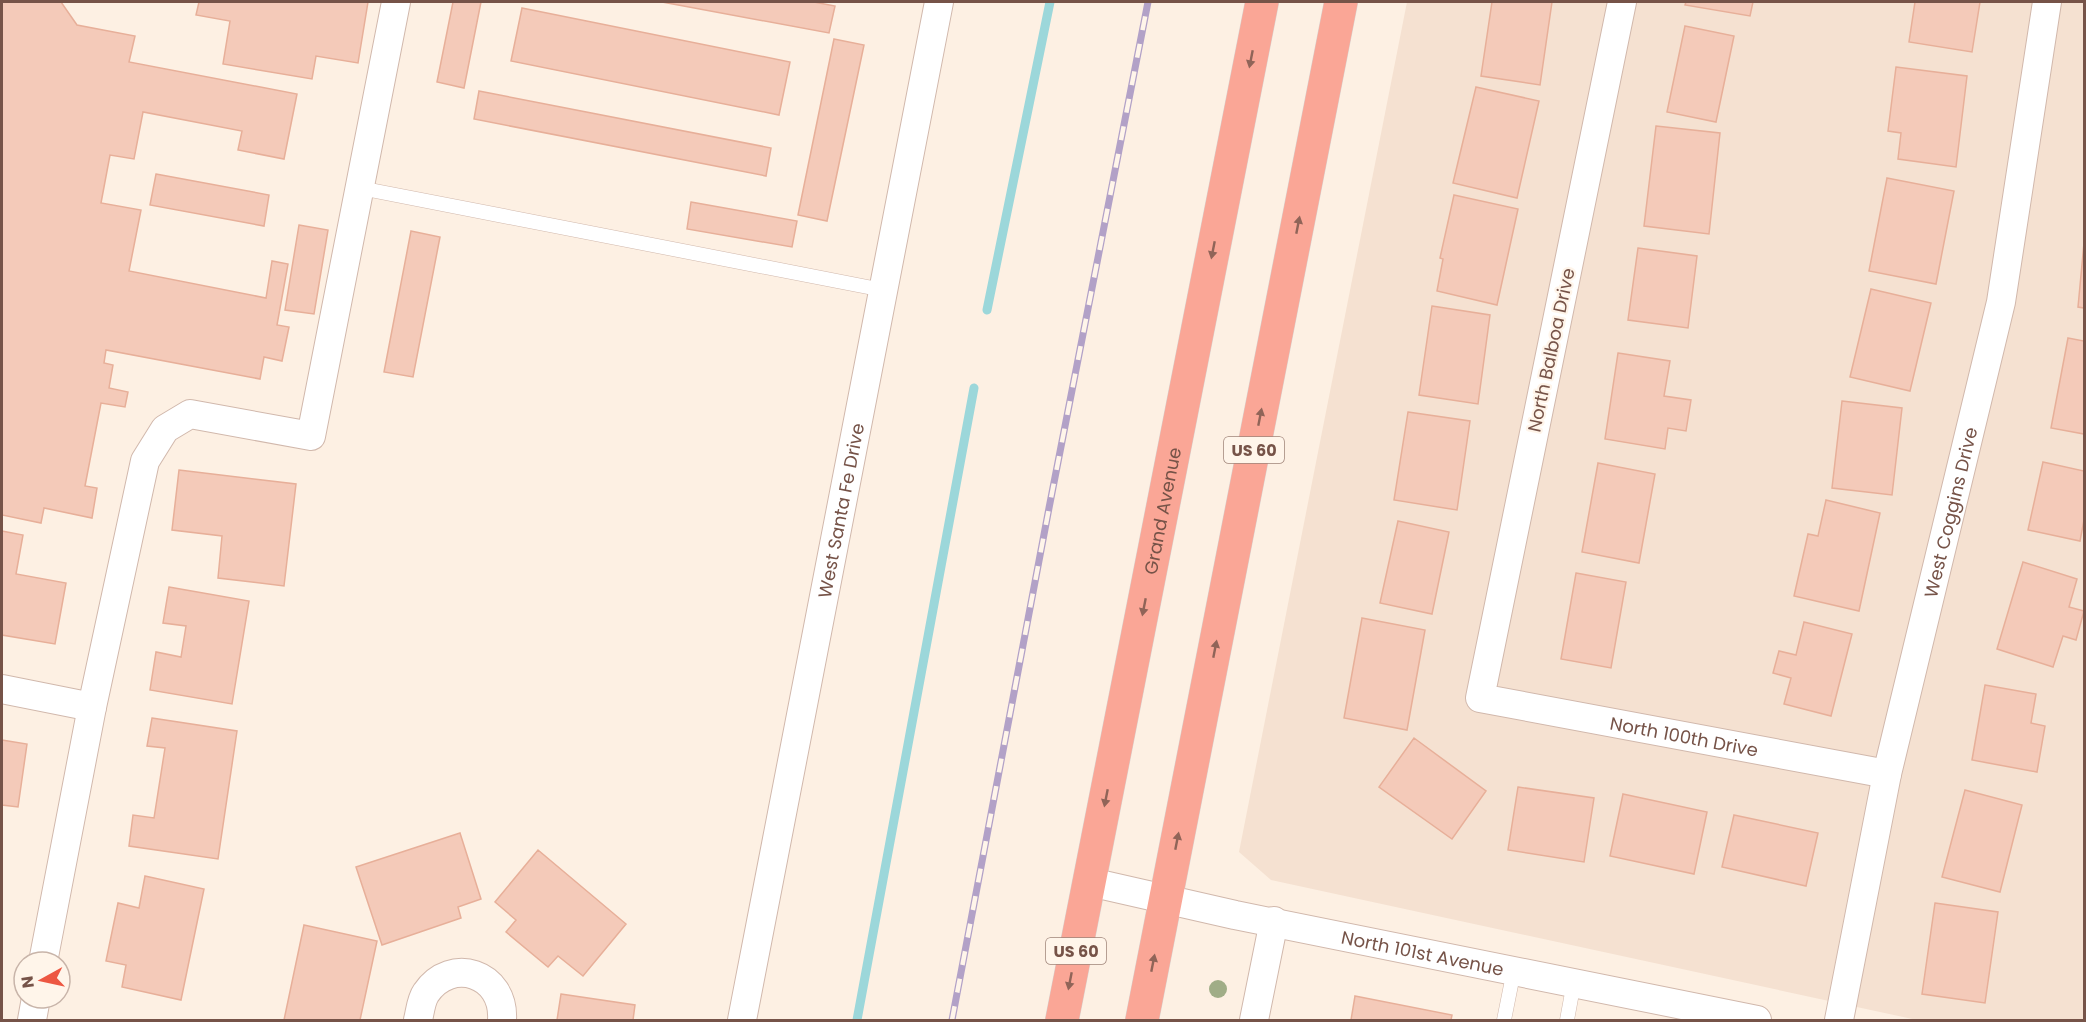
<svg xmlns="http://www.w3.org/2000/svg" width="2086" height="1022" font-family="Poppins,sans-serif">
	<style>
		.residential { fill: #f5e1d1 }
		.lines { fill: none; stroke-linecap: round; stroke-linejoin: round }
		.stream { stroke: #9cd7da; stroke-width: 9 }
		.building { fill: #f4cab9; stroke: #e7af99; stroke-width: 1.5 }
		.lane-casing { stroke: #d1b8ac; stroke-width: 15 }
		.street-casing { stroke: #d1b8ac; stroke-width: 30 }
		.highway-casing { stroke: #d9cfcc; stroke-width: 34 }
		.lane { stroke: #fff; stroke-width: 14 }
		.street { stroke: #fff; stroke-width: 28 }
		.highway { stroke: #faa696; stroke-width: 33 }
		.rail-casing { stroke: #b2a1c7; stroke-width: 7 }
		.rail { stroke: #fff5ea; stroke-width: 4.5; stroke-dasharray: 14; stroke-linecap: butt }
		.tree { fill: #a0ad87 }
		.oneway { fill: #906458 }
		.labels { text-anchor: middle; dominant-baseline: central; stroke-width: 4.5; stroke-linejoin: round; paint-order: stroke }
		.shield { fill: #fff5ea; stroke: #9f8479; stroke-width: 1.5 }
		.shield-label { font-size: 16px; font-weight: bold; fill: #765348 }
		.street-label { font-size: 18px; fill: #765348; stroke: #fff5ea }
	</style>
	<rect width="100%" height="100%" fill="#fdf0e3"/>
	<path class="residential" d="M1407 2H2084V1020H1917L1271 880 1239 852Z"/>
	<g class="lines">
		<path class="stream" d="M987 310 1050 2
			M857 1020 974 388"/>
	</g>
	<path class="building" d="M2 2H61L77 25 135 36 129 62 297 94 284 159 238 150 242 131 143 112 134 159 110 155 101 203 141 210 129 271 266 298 272 261 288 264 277 325 289 327 282 361 264 357 260 379 106 350 104 363 113 365 109 388 128 392 125 407 101 403 85 486 97 488 92 518 44 508 41 523 2 515Z
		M199 2H368L358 63 316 56 312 79 223 64 230 21 196 15Z
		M453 2H481L464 88 437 82Z
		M662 2H814L835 6 829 33Z
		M1492 2H1552L1540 85 1481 76Z
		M1686 2H1753L1750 16 1685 5Z
		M1915 2H1980L1972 52 1909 42Z
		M522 8 790 62 779 115 511 61Z
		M1685 26 1734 36 1716 122 1667 112Z
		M834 39 864 45 827 221 798 215Z
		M1896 67 1967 76 1956 167 1898 159 1901 133 1888 131Z
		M1476 87 1539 101 1517 198 1453 183Z
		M479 91 771 148 766 176 474 119Z
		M1656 126 1720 133 1709 234 1644 226Z
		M156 174 269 195 264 226 150 205Z
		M1887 178 1954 191 1936 284 1869 271Z
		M1454 195 1518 209 1497 305 1437 291 1443 259 1440 258Z
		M691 202 797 221 792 247 687 229Z
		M299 225 328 230 314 314 285 310Z
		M411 231 440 237 413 377 384 372Z
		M2084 243V308L2078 307Z
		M1638 248 1697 256 1688 328 1628 320Z
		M1871 289 1931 303 1910 391 1850 377Z
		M1432 306 1490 315 1478 404 1419 395Z
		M2068 338 2084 341V434L2051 428Z
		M1618 353 1670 361 1664 396 1691 400 1686 431 1668 428 1665 449 1605 439Z
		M1842 401 1902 408 1892 495 1832 488Z
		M1408 412 1470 421 1457 510 1394 500Z
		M2043 462 2084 471V520L2080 541 2028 530Z
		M1598 463 1655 474 1639 563 1582 552Z
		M179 470 296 484 284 586 218 578 222 536 172 530Z
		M1826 500 1880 513 1859 611 1794 596 1808 534 1818 536Z
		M1398 521 1449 532 1432 614 1380 603Z
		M2 531 23 535 16 574 66 583 55 644 2 635Z
		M2023 562 2077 579 2069 607 2084 611 2076 640 2063 636 2053 667 1997 649Z
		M1576 573 1626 582 1611 668 1561 659Z
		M169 587 249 601 232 704 150 690 156 652 181 657 186 626 163 623Z
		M1362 618 1425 630 1407 730 1344 718Z
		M1804 622 1852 634 1831 716 1784 704 1791 678 1773 673 1779 651 1796 655Z
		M1985 685 2036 694 2031 723 2045 726 2037 772 1972 760Z
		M152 718 237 731 218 859 129 846 133 815 154 818 165 748 147 746Z
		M1414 738 1486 791 1452 839 1379 787Z
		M2 740 27 744 18 807 2 805Z
		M1518 787 1594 798 1584 862 1508 850Z
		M1965 790 2022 805 2000 892 1942 877Z
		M1623 794 1707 812 1694 874 1610 856Z
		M1734 815 1818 833 1806 886 1722 867Z
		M460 833 481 899 458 907 461 918 382 945 356 867Z
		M538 850 626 924 583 976 558 956 548 967 506 932 516 920 495 902Z
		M145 876 204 889 181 1000 122 987 126 965 106 961 118 903 139 908Z
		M1935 903 1998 912 1985 1003 1922 994Z
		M304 925 377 941 360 1020H284Z
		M561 994 635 1005 633 1020H557Z
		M1355 996 1452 1015 1451 1020H1351Z"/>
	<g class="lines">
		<defs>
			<path id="lane" d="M360 188 883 290
				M1504 1020 1514 970
				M1567 1020 1574 982"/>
			<g id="street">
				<path id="s1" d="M1622 2 1480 698 1887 774"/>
				<path d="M2 689 92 707"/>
				<path id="s2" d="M1090 882 1235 915 1757 1020"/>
				<path d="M43 962 92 707 145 461 165 429 190 414 311 436 396 2"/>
				<path d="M32 1020 36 998"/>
				<path d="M418 1020C420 1012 421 1000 426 993 451 956 505 973 502 1020"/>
				<path id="s3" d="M742 1020 939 2"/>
				<path d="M1254 1020 1274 921"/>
				<path id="s4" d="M1839 1020 1887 774 2001 302 2047 2"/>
			</g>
			<g id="highway">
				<path id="s5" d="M1062 1020 1262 2"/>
				<path d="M1142 1020 1341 2"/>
			</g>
		</defs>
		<use href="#lane" class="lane-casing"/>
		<use href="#street" class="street-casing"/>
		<use href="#highway" class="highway-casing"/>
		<use href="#lane" class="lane"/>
		<use href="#street" class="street"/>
		<use href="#highway" class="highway"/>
		<defs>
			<path id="rail" d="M952 1020 1049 508 1148 2"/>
		</defs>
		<use href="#rail" class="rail-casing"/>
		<use href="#rail" class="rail"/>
	</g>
	<circle class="tree" cx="1218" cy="989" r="9"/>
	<defs><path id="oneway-solid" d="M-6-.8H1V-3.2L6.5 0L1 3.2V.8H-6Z" transform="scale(1.5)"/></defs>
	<g class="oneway">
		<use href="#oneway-solid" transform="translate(1251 59) rotate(101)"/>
		<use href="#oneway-solid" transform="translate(1298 225) rotate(-79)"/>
		<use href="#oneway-solid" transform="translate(1213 250) rotate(101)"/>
		<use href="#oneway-solid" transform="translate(1260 417) rotate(-79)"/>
		<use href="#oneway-solid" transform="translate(1144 607) rotate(101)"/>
		<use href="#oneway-solid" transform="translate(1215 649) rotate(-79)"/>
		<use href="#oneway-solid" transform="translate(1106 798) rotate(101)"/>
		<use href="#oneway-solid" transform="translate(1177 841) rotate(-79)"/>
		<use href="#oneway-solid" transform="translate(1153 963) rotate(-79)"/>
		<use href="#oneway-solid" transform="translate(1070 981) rotate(101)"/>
	</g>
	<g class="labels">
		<g class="shield">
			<rect x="1224" y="437" width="60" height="26" rx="4.5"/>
			<rect x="1046" y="938" width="60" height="26" rx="4.5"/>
		</g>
		<g class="shield-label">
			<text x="1254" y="450">US 60</text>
			<text x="1076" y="951">US 60</text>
		</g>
		<g class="street-label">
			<text transform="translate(1551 350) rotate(-78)">North Balboa Drive</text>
			<text stroke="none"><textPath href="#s3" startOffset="519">West Santa Fe Drive</textPath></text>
			<text stroke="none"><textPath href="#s5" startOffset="519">Grand Avenue</textPath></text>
			<text stroke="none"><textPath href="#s4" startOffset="520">West Coggins Drive</textPath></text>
			<text stroke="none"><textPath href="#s1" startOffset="918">North 100th Drive</textPath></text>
			<text stroke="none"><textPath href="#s2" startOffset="340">North 101st Avenue</textPath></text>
		</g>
	</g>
	<rect width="2086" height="1022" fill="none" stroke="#765348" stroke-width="6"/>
	<g transform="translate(42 980) rotate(262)"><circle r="28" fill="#fff5ea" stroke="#c8b4a9" stroke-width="1.5"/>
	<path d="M0-4.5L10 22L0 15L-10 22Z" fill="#ed5742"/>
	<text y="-9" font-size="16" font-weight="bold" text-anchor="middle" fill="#765348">N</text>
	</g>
</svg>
